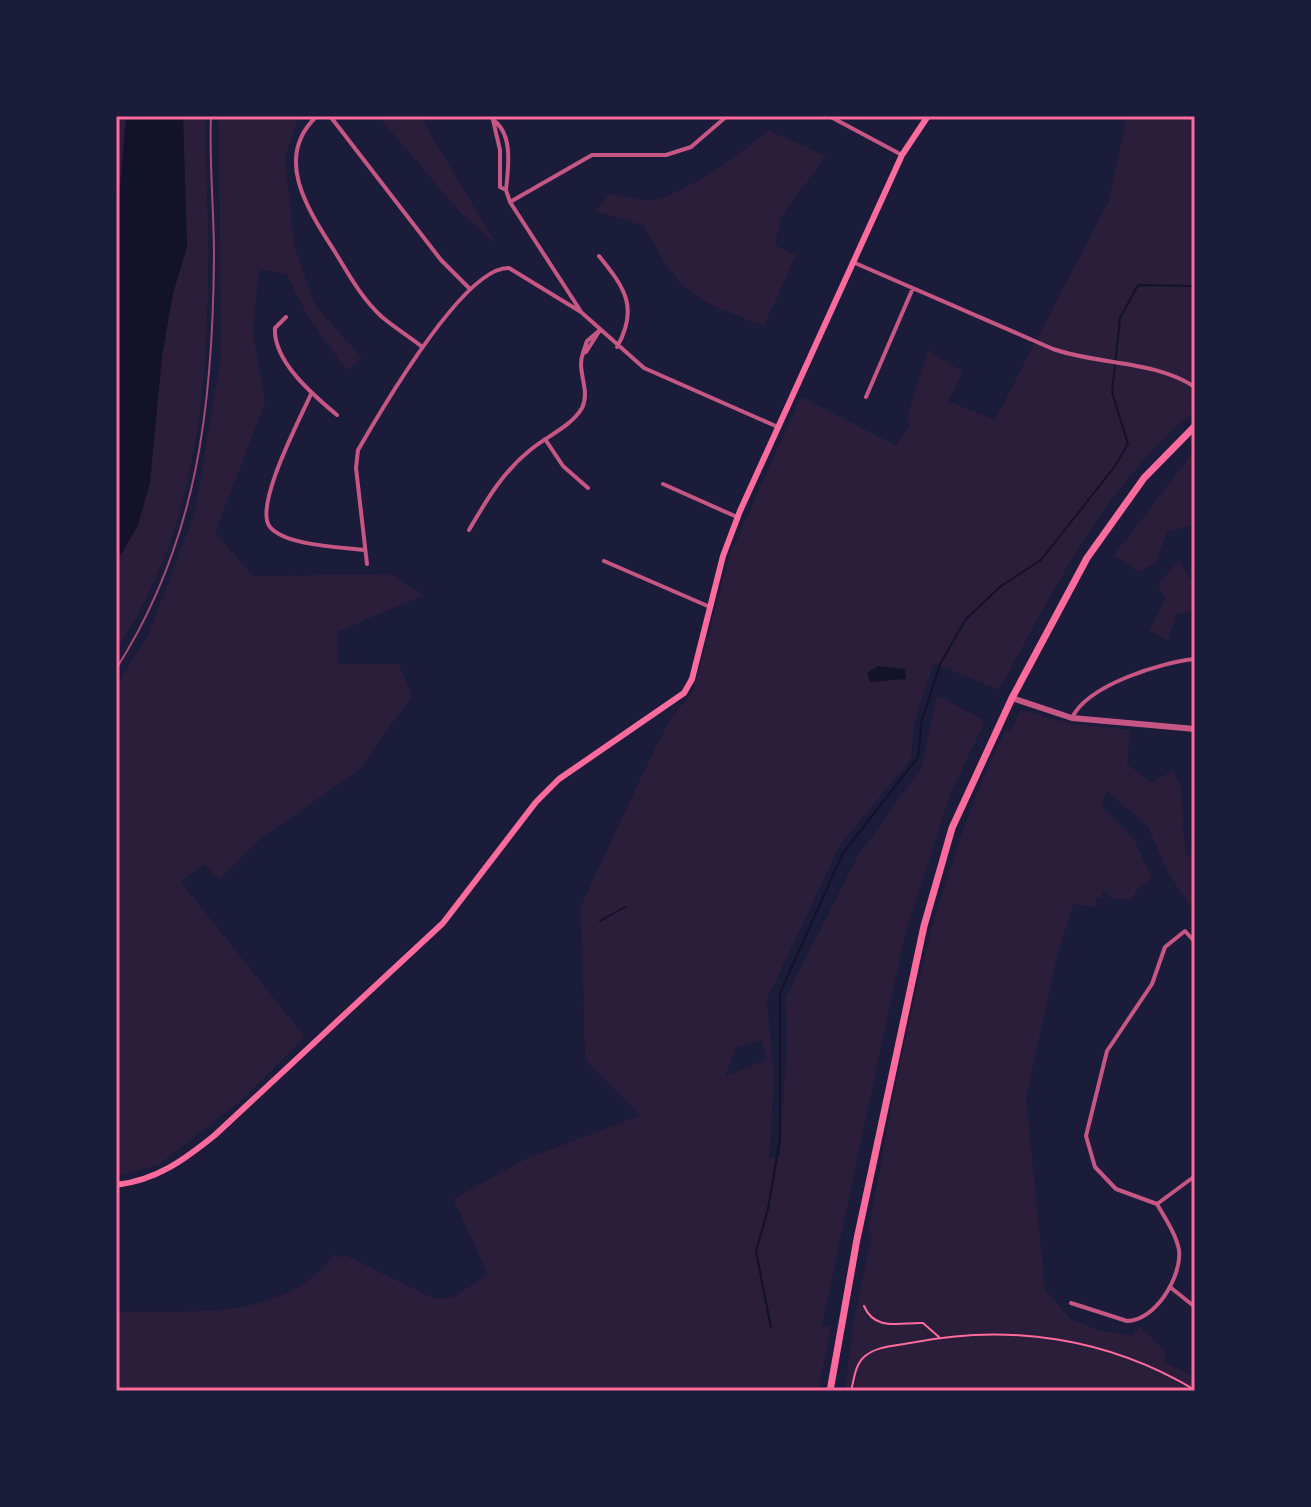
<svg xmlns="http://www.w3.org/2000/svg" width="1311" height="1507" font-family="Jost,sans-serif">
	<style>
		.green { fill: #2a1e3b; fill-rule: evenodd }
		.water { fill: #12122b }
		.lines { fill: none; stroke-linecap: round; stroke-linejoin: round }
		.stream { stroke: #12122b; stroke-width: 2 }
		.path { stroke: #ff6b9d; stroke-width: 2 }
		.minor { stroke: #c65784; stroke-width: 4 }
		.tertiary { stroke: #c65784; stroke-width: 6 }
		.secondary { stroke: #ff6b9d; stroke-width: 6 }
		.primary { stroke: #ff6b9d; stroke-width: 7 }
		.rail { stroke: #a44b75; stroke-width: 2 }
		.neatline { fill: none; stroke: #ff6b9d; stroke-width: 3 }
	</style>
	<rect width="100%" height="100%" fill="#1b1b3a"/>
	<path class="green" d="M116 116H126V132L116 236Z
		M183 116H205C210 296 222 494 116 650V563L138 525 150 482 162 356 173 293 187 247Z
		M219 116H299L285 157 294 245 315 305 362 358 346 370 306 313 286 274 259 269 253 333 265 403 215 533 254 576 390 574 424 595 337 632 338 664H399L412 696 358 771 264 836 219 879 203 864 181 882 305 1037 238 1103 158 1165 116 1176V686L148 636 195 512 221 355Z
		M378 116H420L497 245 460 212Z
		M1127 116H1195V410C1102 489 1056 586 999 690L934 663 914 725 911 759 840 845 767 999 774 1080 769 1159 780 1156 787 1037 785 999 857 857 921 768 937 695 985 721 950 795 904 939 822 1325 831 1327 818 1391H116V1312C192 1310 284 1322 335 1254L341 1258 345 1255 432 1298H453L488 1274 453 1199 526 1159 641 1115 585 1059 581 905 658 742 672 717 693 692 730 554 801 397 896 445 910 425 907 417 928 350 963 372 948 401 995 420 1109 200ZM762 1040 767 1059 725 1077 736 1048Z
		M768 130 826 156 781 217 775 245 796 255 764 326C692 298 681 296 644 226L596 211 610 193C622 195 636 200 648 201 675 201 748 150 768 130Z
		M1195 450V524L1167 532 1156 563 1138 572 1114 555Z
		M1179 560 1190 580 1195 577V610L1177 614 1168 640 1149 631 1166 598 1158 585Z
		M1021 710 1072 724 1130 730 1127 764 1152 783 1173 770 1181 787 1185 854 1195 858V912L1168 873 1148 826 1106 791 1102 807 1134 839 1152 879 1137 890 1132 899H1111L1107 890 1102 892V898H1096L1095 907 1073 904 1057 957 1026 1098 1045 1290 1071 1319 1100 1331 1132 1335 1139 1326 1164 1350 1165 1362 1195 1378V1391H845L854 1318 872 1235 868 1233C900 1063 928 885 1006 729L1010 731Z"/>
	<path class="water" d="M126 116H183L187 247 173 293 162 356 150 482 138 525 116 563V236Z
		M878 666 905 669 906 679 870 682 867 673Z"/>
	<g class="lines">
		<path class="stream" d="M600 921 625 907
			M771 1328 756 1251 768 1209 780 1138V993L843 853 918 757 922 720 940 664 966 619 1001 586 1041 560 1115 466 1128 444 1112 392 1120 318 1138 285 1195 286"/>
		<path class="path" d="M864 1306C875 1332 901 1322 923 1323L939 1337
			M851 1391C854 1380 855 1365 864 1357 876 1346 895 1346 910 1343 1010 1323 1108 1338 1195 1390"/>
		<path class="minor" d="M317 116C272 158 309 211 335 252 349 275 362 299 382 317 394 327 408 336 421 346
			M330 116 441 260 470 289
			M829 116 902 155
			M506 190C508 169 514 134 493 120L500 150V187L506 190 510 202 580 310
			M510 202 592 155H666L691 147 727 116
			M599 256C625 288 639 308 617 347
			M855 263 1053 349C1099 365 1154 360 1195 387
			M286 317 275 328C273 361 313 395 337 415
			M600 330 586 352 583 353 587 341Z
			M311 394C301 417 253 507 270 527 286 546 341 547 365 550
			M866 397 913 288
			M545 439 563 466 588 488
			M663 484 737 517
			M469 530C486 501 502 473 529 451 545 437 571 427 582 408 591 390 576 371 583 353
			M604 561 710 607
			M367 564 356 468 358 450C380 412 464 266 509 268L581 312 644 368 778 427
			M1072 718C1087 685 1162 662 1195 659
			M1157 1204 1116 1189 1095 1167 1086 1136 1107 1051 1152 984 1165 947 1185 931 1195 942
			M1157 1204 1195 1176
			M1170 1287 1195 1307
			M1071 1303 1127 1321C1155 1321 1182 1277 1179 1250 1176 1234 1165 1218 1157 1204"/>
		<path class="tertiary" d="M1012 698 1072 718 1195 729"/>
		<path class="secondary" d="M116 1185C157 1180 184 1160 215 1135L443 923 536 802 559 779 684 693 692 679 723 556 740 511 902 155 928 116"/>
		<path class="primary" d="M830 1391 857 1239 924 926 952 828 1012 698 1087 558 1144 478 1195 426"/>
		<path class="rail" d="M116 669C198 541 213 404 214 256 214 209 209 163 211 116"/>
	</g>
	<rect width="1311" height="1507" fill="none" stroke="#1b1b3a" stroke-width="236"/>
	<rect x="118" y="118" width="1075" height="1271" class="neatline"/>
</svg>
